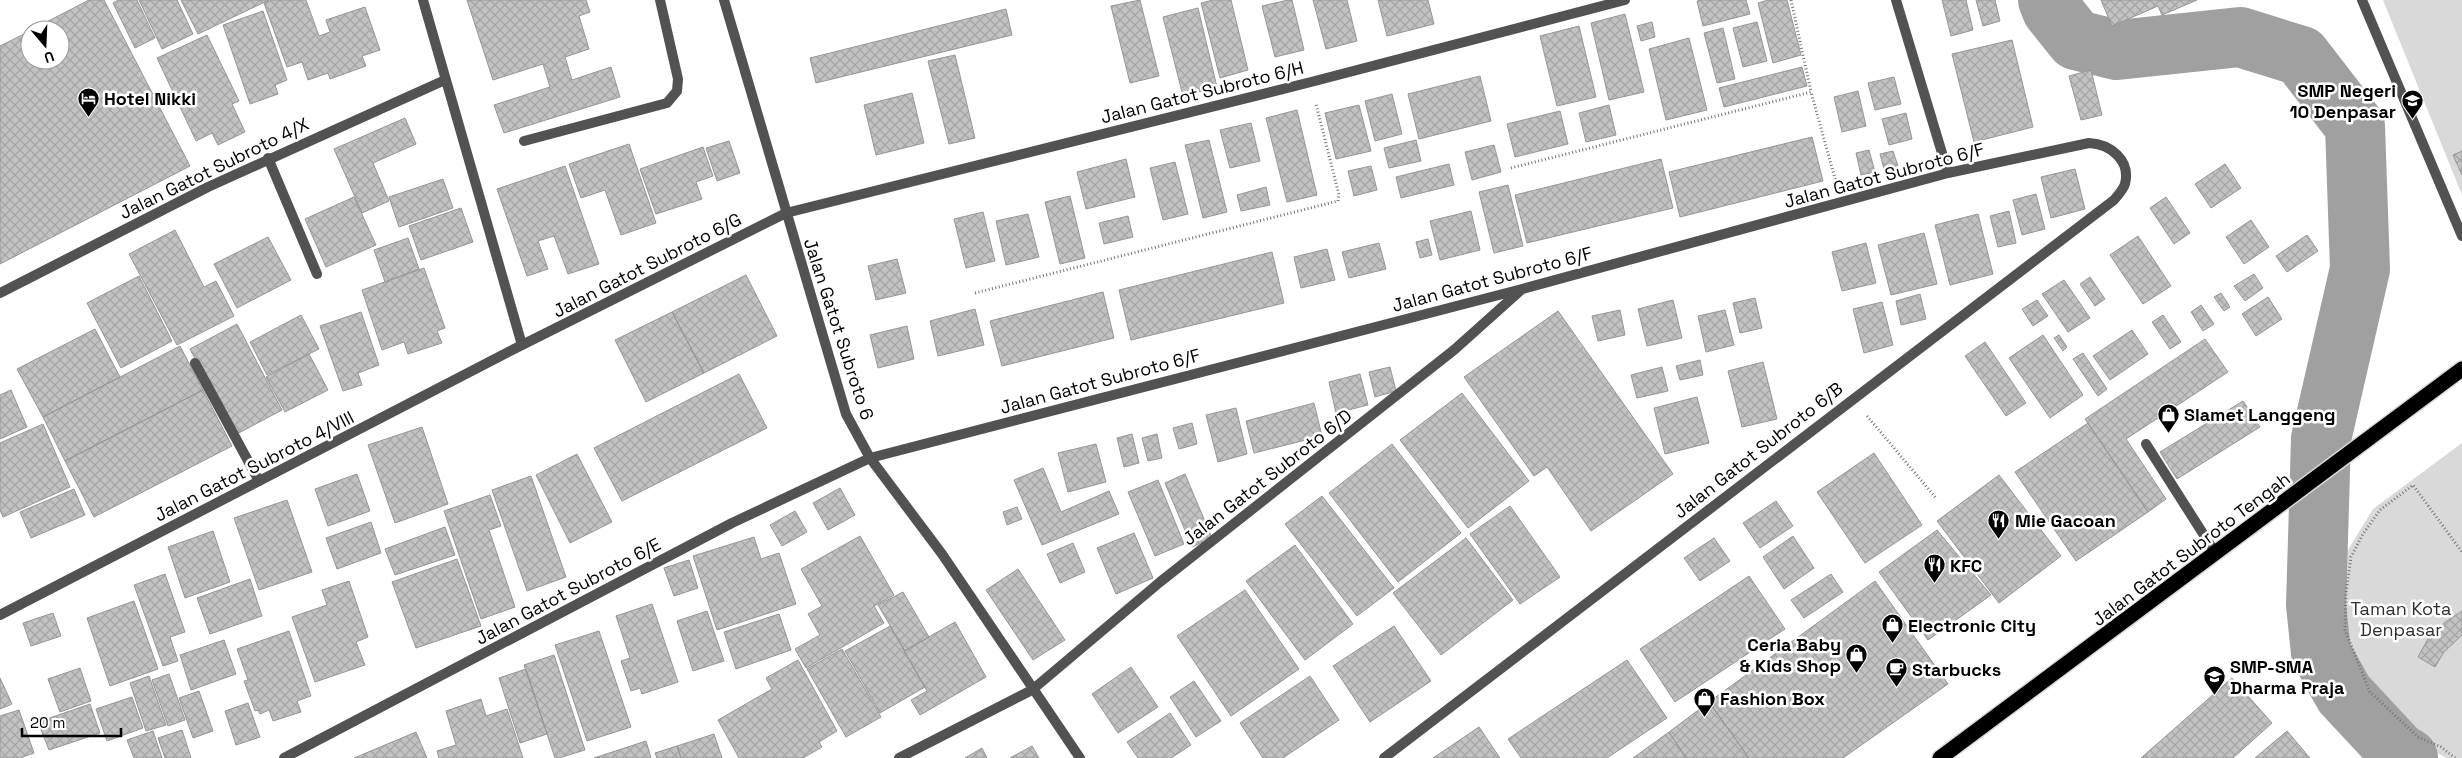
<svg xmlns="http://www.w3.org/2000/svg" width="2462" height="758" font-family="'Space Grotesk',sans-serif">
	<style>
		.green { fill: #d9d9d9 }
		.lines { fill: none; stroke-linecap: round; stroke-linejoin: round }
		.river { stroke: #a0a0a0; stroke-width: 60 }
		.building { fill: url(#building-cross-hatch); stroke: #969696 }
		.highway-casing { stroke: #dbdbdb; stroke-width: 18 }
		.path { stroke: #747474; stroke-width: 3; stroke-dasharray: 1 2.5; stroke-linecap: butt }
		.lane { stroke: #525252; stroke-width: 10 }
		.street { stroke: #525252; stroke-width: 10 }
		.highway { stroke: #000; stroke-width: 15 }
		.labels { text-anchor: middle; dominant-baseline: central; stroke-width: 5; stroke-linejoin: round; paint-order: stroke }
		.poi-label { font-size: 18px; font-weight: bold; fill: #000; stroke: #fff; text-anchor: start }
		.street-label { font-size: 18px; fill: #000; stroke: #fff }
		.park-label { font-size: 18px; fill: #303030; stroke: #fff }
	</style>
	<defs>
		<pattern id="building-cross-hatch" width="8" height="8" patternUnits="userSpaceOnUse" patternTransform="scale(1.25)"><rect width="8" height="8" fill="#c2c2c2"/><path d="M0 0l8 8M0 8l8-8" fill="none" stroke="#a5a5a5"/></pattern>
	</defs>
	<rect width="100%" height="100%" fill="#fff"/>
	<path class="green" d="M2383 0H2462V195Z
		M2462 443V758H2447L2416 742 2365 695 2339 628 2343 558 2373 509Z"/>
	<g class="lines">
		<path class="river" d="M2048 0 2052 10 2076 40 2117 50 2240 37 2301 56 2355 126 2360 269 2321 439 2316 605 2321 653 2344 694 2399 753 2408 758"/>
	</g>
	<path class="building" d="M89 0H104L190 166 0 264V46L30 31V60H60V30H31Z
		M118 0H137L155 38 135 48 113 3Z
		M139 0H177L193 34 162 49Z
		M181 0H269L198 34Z
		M272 0H306L319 36 330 32 326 20 365 7 380 50 362 56 366 66 330 79 328 73 308 80 302 62 287 67 264 3Z
		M467 0H586L590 12 579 16 589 49 565 57 572 80 611 67 620 97 504 133 494 105 550 87 543 64 493 80Z
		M1140 0 1159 76 1130 83 1111 6Z
		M1213 0H1231L1248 70 1220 78 1201 3Z
		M1288 0H1292L1304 50 1275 57 1262 6Z
		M1313 0H1347L1357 41 1326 49Z
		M1378 0H1428L1434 24 1387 36Z
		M1702 0H1746L1750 14 1703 26 1697 1Z
		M1768 0H1787L1801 55 1773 63 1758 3Z
		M1942 0H1966L1973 30 1951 36Z
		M1976 0H1995L2000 21 1983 26Z
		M2101 0H2197L2162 15 2158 6 2112 26Z
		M1198 8 1217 87 1183 96 1163 17Z
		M1006 9 1012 35 816 83 810 58Z
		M263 11 287 80 275 85 278 94 250 104 223 25Z
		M1625 14 1644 92 1609 100 1591 23Z
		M1652 22 1655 37 1641 41 1637 26Z
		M1757 22 1767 61 1743 67 1733 28Z
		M1579 26 1596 97 1557 106 1540 36Z
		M1723 28 1735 79 1717 83 1704 33Z
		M207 35 239 101 232 104 245 132 218 145 212 133 196 141 157 58Z
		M1689 38 1707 110 1666 120 1649 49Z
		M2012 40 2033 127 1974 142 1952 54Z
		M955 55 975 138 949 144 928 61Z
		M1802 67 1807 86 1724 107 1719 88Z
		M2091 70 2102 115 2081 120 2069 76Z
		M1480 76 1491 121 1419 139 1408 94Z
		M1894 77 1901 104 1875 110 1868 83Z
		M1858 91 1866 126 1842 132 1834 97Z
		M912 93 924 143 876 155 864 105Z
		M1392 94 1402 134 1375 141 1365 101Z
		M1359 105 1371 151 1336 159 1325 113Z
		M1609 105 1616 135 1586 142 1579 113Z
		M1297 110 1317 195 1287 202 1266 118Z
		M1560 111 1568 144 1515 157 1507 124Z
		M1906 113 1912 139 1889 145 1882 119Z
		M405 118 416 144 373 163 389 201 362 213 334 149Z
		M1251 123 1260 161 1230 168 1220 130Z
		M1812 137 1823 181 1680 217 1669 172Z
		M1209 140 1227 212 1203 218 1185 145Z
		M1416 140 1421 161 1389 168 1384 148Z
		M729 141 740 173 717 181 706 148Z
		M629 144 656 223 621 235 605 190 581 198 569 164Z
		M1494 145 1501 172 1472 180 1465 152Z
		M703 147 713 176 696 182 702 199 656 214 640 169Z
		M1869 150 1875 172 1861 175 1856 153Z
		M1893 151 1898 166 1884 169 1880 154Z
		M2462 151V175L2453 155Z
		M1126 159 1135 197 1086 209 1077 172Z
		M1661 159 1673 208 1527 243 1515 195Z
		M1175 162 1188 214 1163 220 1150 168Z
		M1449 164 1454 185 1401 198 1396 177Z
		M2225 164 2241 188 2211 208 2195 184Z
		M565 166 599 264 568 274 554 236 538 241 548 269 527 276 497 189Z
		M1371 166 1377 190 1354 196 1348 171Z
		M2075 169 2085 209 2051 218 2041 177Z
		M443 179 453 208 399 227 389 197Z
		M1508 185 1523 246 1494 253 1479 192Z
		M1266 187 1270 205 1241 211 1237 195Z
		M2036 194 2045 229 2022 235 2013 200Z
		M1070 196 1085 258 1060 264 1045 202Z
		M354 197 376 245 326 267 305 219Z
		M2166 197 2190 233 2174 244 2150 208Z
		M461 208 473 242 421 260 409 226Z
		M1471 211 1480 250 1440 260 1430 221Z
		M2009 211 2016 243 1998 247 1990 216Z
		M983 212 995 261 966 268 954 219Z
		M1028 214 1039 257 1006 265 996 221Z
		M1978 214 1993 274 1950 285 1935 225Z
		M1128 216 1133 237 1104 244 1099 223Z
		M2251 220 2269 247 2244 264 2226 237Z
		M175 230 204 287 216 281 234 316 177 345 129 254Z
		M1924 233 1937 284 1891 295 1878 245Z
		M2307 235 2318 251 2287 272 2276 256Z
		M2138 236 2171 286 2143 304 2110 255Z
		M268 237 291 280 237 308 214 264Z
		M408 238 419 269 385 282 374 250Z
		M1428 239 1432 255 1420 258 1416 242Z
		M1379 243 1386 269 1349 278 1342 252Z
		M1866 243 1876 283 1842 291 1832 252Z
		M1327 249 1335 280 1301 288 1294 257Z
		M1272 252 1284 303 1131 340 1119 290Z
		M897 259 906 293 876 300 868 266Z
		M424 268 445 328 437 331 442 343 408 354 404 342 382 350 362 290Z
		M2254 274 2263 288 2245 301 2234 286Z
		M746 275 777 336 704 373 672 312Z
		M139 276 172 341 121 368 87 303Z
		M2090 277 2105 299 2095 306 2080 284Z
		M2064 280 2090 318 2068 332 2042 294Z
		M1103 292 1114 338 1002 366 990 321Z
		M2221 293 2230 307 2224 311 2214 297Z
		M1920 294 1926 319 1901 325 1896 301Z
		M2268 297 2282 319 2256 336 2242 314Z
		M1755 298 1762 328 1740 333 1733 303Z
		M1673 300 1682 338 1647 346 1638 309Z
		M2037 300 2048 316 2033 326 2022 309Z
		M1882 302 1893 345 1864 353 1853 309Z
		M2201 305 2214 324 2203 331 2191 312Z
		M975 309 984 345 938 356 930 321Z
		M1620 310 1625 335 1598 341 1592 316Z
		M1725 310 1734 345 1706 352 1698 316Z
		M1558 311 1673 474 1591 531 1547 467 1534 476 1464 377Z
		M361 312 379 365 358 373 362 385 343 391 320 326Z
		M672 312 704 373 646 402 615 340Z
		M301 315 319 349 267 375 250 342Z
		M2163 315 2181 342 2170 349 2152 322Z
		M237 324 282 410 235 435 190 349Z
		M907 326 914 359 878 368 870 335Z
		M95 329 120 377 43 417 17 369Z
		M2132 330 2148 354 2110 380 2093 356Z
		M2043 335 2083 395 2050 418 2009 358Z
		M2059 335 2067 347 2063 351 2054 338Z
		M2205 339 2228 372 2126 439 2166 499 2148 512 2085 419Z
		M1985 342 2026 403 2006 416 1965 356Z
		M180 346 203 390 65 461 43 417Z
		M2083 353 2107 389 2098 396 2073 359Z
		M309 354 328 390 285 412 266 377Z
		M1700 360 1703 375 1680 380 1676 366Z
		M1763 362 1777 419 1742 427 1728 371Z
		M1390 367 1396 391 1375 397 1369 372Z
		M1662 367 1668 391 1637 398 1631 375Z
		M739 374 767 428 622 501 594 448Z
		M1360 374 1368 405 1336 413 1329 382Z
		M11 390 27 427 0 439V395Z
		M203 390 232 446 94 517 65 461Z
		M1462 393 1529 481 1468 528 1400 440Z
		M1697 397 1709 443 1665 454 1654 408Z
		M2243 401 2260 427 2177 479 2160 452Z
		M1314 403 1322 436 1254 453 1246 421Z
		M1236 408 1247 454 1218 462 1206 415Z
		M1192 423 1197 444 1179 449 1173 428Z
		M2088 423 2148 512 2076 561 2015 472Z
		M43 424 70 487 3 517 0 510V443Z
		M422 427 448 504 395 523 368 445Z
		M1132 434 1139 463 1124 467 1117 438Z
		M1157 434 1162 458 1148 461 1142 438Z
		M1096 444 1106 482 1068 492 1058 453Z
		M1392 444 1461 533 1398 582 1329 493Z
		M1874 453 1922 525 1865 563 1817 492Z
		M577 454 612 522 570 543 536 475Z
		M1043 468 1061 512 1109 491 1119 514 1042 545 1014 480Z
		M357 474 370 511 328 526 315 489Z
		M1185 474 1212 538 1192 547 1165 483Z
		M1999 475 2061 556 1999 603 1937 521Z
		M531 476 566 577 527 591 492 490Z
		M1158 480 1184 544 1155 556 1128 492Z
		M840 488 855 515 828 530 813 503Z
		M74 489 85 515 31 538 20 512Z
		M490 495 501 526 489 530 515 607 481 619 444 511Z
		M1322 496 1394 588 1357 616 1285 524Z
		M287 500 312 572 259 590 234 518Z
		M1776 501 1793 526 1760 548 1743 523Z
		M1510 506 1560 577 1520 604 1470 534Z
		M1017 507 1022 519 1007 525 1003 512Z
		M795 511 807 532 782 546 770 525Z
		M371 522 381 553 337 569 326 538Z
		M445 527 455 555 395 575 385 549Z
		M1937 530 1991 595 1928 640 1879 572Z
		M213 531 230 582 185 598 168 547Z
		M1134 533 1153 578 1116 594 1097 548Z
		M860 536 894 595 874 606 884 623 806 668 795 649 820 635 808 614 822 606 801 569Z
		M1793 536 1814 568 1784 589 1763 557Z
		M754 537 761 559 779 553 796 604 717 630 693 556Z
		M1466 538 1513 600 1441 655 1393 593Z
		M1714 538 1730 561 1700 581 1684 558Z
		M1073 543 1085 572 1060 583 1047 554Z
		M1295 545 1353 624 1305 660 1246 581Z
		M457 559 481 626 416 648 392 582Z
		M689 560 698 588 674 596 664 568Z
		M1018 569 1065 640 1033 660 986 590Z
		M165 574 185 632 170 637 178 661 163 666 134 585Z
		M1831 574 1843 592 1804 618 1791 600Z
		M1749 576 1785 629 1675 702 1640 649Z
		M250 579 262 616 210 634 197 598Z
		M349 581 368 637 356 642 365 665 315 682 292 617 327 605 322 590Z
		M1875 581 1948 684 1843 758H1749L1709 702Z
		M1245 590 1299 669 1231 716 1177 636Z
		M903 592 929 637 905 651 878 605Z
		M134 601 158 669 110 686 87 618Z
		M652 604 678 682 642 694 640 688 631 691 621 661 630 658 616 616Z
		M707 611 724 661 693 671 677 621Z
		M2462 611V635L2444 652 2435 667 2418 657 2428 639 2445 622Z
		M53 613 61 636 31 646 23 623Z
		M779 614 791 650 736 669 724 632Z
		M955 622 986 677 920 715 911 700 927 691 904 651Z
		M890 626 925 687 880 713 845 651Z
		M1394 626 1431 681 1370 722 1333 666Z
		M289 631 311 696 297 701 301 712 273 721 269 710 260 714 258 710 255 711 244 681 248 680 237 649Z
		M599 631 631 727 587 741 555 645Z
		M224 640 236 674 191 690 180 655Z
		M842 649 881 717 846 737 807 669Z
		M554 655 585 750 559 758H555L524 665Z
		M798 660 837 731 819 742 822 747 803 758H739L718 720 772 689 766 678Z
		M1627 660 1667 718 1607 758H1521L1508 739Z
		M1131 667 1158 707 1118 733 1092 694Z
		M80 668 91 701 60 712 48 679Z
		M526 669 547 734 520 743 499 678Z
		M169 674 185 720 168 726 152 680Z
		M149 676 166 725 146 731 130 683Z
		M1310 676 1339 720 1283 758H1263L1240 723Z
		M0 678 12 704 0 709Z
		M2232 678 2272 723 2233 758H2141Z
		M1194 681 1221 721 1196 737 1170 697Z
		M199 691 213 731 193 738 179 698Z
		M132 697 143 728 107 741 96 709Z
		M481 699 486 716 507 709 523 758H439L437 751 456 745 446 711Z
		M1709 702 1749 758H1686L1669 732Z
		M248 703 260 737 236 745 225 711Z
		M90 704 100 733 49 750 38 722Z
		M19 710 34 753 20 758H0V716Z
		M1170 713 1191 745 1171 758H1138L1127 742Z
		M1479 727 1500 758H1433Z
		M182 730 191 758H165L158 738Z
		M153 731 162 758H134L127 740Z
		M2287 731 2310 758H2255Z
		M416 732 427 758H354Z
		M1669 732 1686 758H1633Z
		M714 734 722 758H681L677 746Z
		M646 741 651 758H594Z
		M677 746 681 758H657L655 753Z
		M1032 746 1039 758H1010Z
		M982 748 987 758H965Z"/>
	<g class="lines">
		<defs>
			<path id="highway" d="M1940 758 2462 369"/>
		</defs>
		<use href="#highway" class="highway-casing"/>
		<path class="path" d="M1791 0 1811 92
			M1511 168 1811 92 1836 182
			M975 293 1338 201 1339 195 1316 104
			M1867 416 1936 498
			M2455 758 2441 747 2418 737 2370 692 2345 630 2346 593 2351 557 2363 534 2380 510 2413 485 2462 552"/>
		<path class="lane" d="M2362 0 2462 236
			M524 141 667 103 677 91 678 79 660 0
			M268 158 317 274
			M195 363 259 481
			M2146 444 2216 554"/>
		<path class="street" d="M423 0 522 345
			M724 0 846 414 870 458 942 554 1080 758
			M1896 0 1948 173
			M0 293 208 187 445 80
			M0 615 522 345 786 213 1311 82 1625 0
			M284 758 732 523 870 458 1522 289 1948 173 2089 143C2110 144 2131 160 2125 184 2123 190 2118 195 2114 200L1384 758
			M899 758 1032 690 1160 582 1454 350 1521 290"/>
		<use href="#highway" class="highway"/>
	</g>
	<defs>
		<symbol id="hotel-pin" viewBox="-11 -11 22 30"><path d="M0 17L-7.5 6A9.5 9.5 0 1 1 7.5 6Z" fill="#000" stroke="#fff"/><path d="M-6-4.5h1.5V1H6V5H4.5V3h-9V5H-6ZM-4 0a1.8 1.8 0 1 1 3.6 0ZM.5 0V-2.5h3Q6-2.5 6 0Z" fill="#fff"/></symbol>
		<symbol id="school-pin" viewBox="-11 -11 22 30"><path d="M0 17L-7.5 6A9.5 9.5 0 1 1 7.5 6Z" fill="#000" stroke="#fff"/><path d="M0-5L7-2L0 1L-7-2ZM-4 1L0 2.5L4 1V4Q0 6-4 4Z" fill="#fff"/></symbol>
		<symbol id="shop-pin" viewBox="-11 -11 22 30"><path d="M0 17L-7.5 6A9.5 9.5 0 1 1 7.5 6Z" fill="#000" stroke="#fff"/><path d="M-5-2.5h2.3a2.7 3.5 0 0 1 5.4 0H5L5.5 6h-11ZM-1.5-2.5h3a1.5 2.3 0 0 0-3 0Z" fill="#fff"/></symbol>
		<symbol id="restaurant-pin" viewBox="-11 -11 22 30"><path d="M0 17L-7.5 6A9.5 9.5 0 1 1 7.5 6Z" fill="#000" stroke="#fff"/><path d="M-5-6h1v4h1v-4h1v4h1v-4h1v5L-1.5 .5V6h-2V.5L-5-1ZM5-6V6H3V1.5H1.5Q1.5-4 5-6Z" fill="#fff"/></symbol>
		<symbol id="cafe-pin" viewBox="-11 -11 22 30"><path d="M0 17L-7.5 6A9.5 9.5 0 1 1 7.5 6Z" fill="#000" stroke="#fff"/><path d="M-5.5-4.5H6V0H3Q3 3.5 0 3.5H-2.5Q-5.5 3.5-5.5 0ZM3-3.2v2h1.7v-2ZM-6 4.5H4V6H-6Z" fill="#fff"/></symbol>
	</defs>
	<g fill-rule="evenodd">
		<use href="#hotel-pin" x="76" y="86" width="25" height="34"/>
		<use href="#school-pin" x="2400" y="88" width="25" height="34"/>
		<use href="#shop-pin" x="2156" y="402" width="25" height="34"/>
		<use href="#restaurant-pin" x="1986" y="508" width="25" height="34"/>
		<use href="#restaurant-pin" x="1922" y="552" width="25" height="34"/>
		<use href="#shop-pin" x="1880" y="612" width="25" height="34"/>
		<use href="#shop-pin" x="1844" y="642" width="25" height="34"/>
		<use href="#cafe-pin" x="1884" y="656" width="25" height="34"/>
		<use href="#school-pin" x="2202" y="664" width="25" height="34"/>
		<use href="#shop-pin" x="1692" y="686" width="25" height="34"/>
	</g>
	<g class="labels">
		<g class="poi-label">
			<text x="2396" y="90" text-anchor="end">SMP Negeri<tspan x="2396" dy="21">10 Denpasar</tspan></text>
			<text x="104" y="98">Hotel Nikki</text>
			<text x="2184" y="414">Slamet Langgeng</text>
			<text x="2015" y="520">Mie Gacoan</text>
			<text x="1950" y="565">KFC</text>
			<text x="1908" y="625">Electronic City</text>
			<text x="1841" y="644" text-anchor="end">Ceria Baby<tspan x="1841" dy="21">&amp; Kids Shop</tspan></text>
			<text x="2230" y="666">SMP-SMA<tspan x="2230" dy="21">Dharma Praja</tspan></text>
			<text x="1912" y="669">Starbucks</text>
			<text x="1720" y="698">Fashion Box</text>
		</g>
		<g class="street-label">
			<text transform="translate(1202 92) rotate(-14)">Jalan Gatot Subroto 6/H</text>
			<text transform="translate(214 168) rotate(-26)">Jalan Gatot Subroto 4/X</text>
			<text transform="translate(1884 175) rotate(-15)">Jalan Gatot Subroto 6/F</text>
			<text transform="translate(647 265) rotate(-27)">Jalan Gatot Subroto 6/G</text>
			<text transform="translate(1492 279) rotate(-15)">Jalan Gatot Subroto 6/F</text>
			<text transform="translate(839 329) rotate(72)">Jalan Gatot Subroto 6</text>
			<text transform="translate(1100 381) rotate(-15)">Jalan Gatot Subroto 6/F</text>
			<text transform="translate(1758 450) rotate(-38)">Jalan Gatot Subroto 6/B</text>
			<text transform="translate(254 466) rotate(-27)">Jalan Gatot Subroto 4/VIII</text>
			<text transform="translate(1267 477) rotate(-38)">Jalan Gatot Subroto 6/D</text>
			<text transform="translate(2191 549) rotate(-37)">Jalan Gatot Subroto Tengah</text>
			<text transform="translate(568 591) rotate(-28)">Jalan Gatot Subroto 6/E</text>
		</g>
		<g class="park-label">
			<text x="2401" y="608">Taman Kota<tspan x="2401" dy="21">Denpasar</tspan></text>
		</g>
	</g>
	<g transform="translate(45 45) rotate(161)"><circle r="24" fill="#ffffff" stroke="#999999"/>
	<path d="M0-4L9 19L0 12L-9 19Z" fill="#000000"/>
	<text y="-8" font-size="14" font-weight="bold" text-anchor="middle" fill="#000000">U</text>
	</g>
	<path d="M22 728v8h99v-8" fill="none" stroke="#000000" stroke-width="2.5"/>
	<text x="30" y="728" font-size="15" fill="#000000" stroke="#ffffff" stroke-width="4" paint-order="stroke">20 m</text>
</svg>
